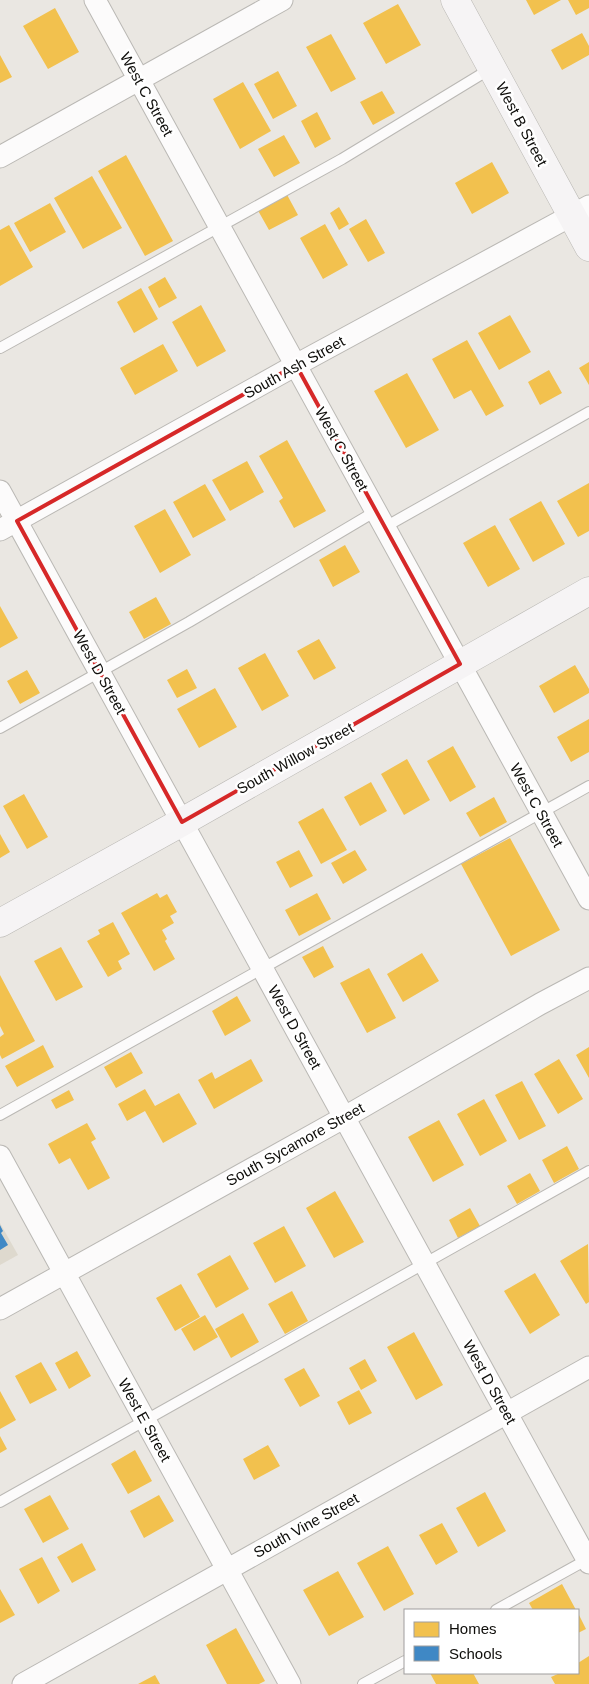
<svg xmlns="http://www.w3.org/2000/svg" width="589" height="1684" font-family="Arial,sans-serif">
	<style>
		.built { fill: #ded9ce }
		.homes { fill: #f2c14e }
		.schools { fill: #3f88c5 }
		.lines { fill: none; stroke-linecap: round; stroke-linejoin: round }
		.lane-casing { stroke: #bab8b4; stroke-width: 12 }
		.street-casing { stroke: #bab8b4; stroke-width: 23 }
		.secondary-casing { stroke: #bab8b4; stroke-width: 29 }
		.lane { stroke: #fcfbfb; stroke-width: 10 }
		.street { stroke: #fcfbfb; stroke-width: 21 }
		.secondary { stroke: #f6f4f5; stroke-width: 28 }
		.marked { fill: none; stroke: #d62828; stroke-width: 4; stroke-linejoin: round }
		.labels { text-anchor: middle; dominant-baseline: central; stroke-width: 5; stroke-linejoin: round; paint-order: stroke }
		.street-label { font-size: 15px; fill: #0e0d0a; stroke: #fff }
	</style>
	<rect width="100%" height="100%" fill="#eae7e2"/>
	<path class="built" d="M0 1223 18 1255 0 1265Z"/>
	<path class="homes" d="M526 0H561L534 15Z
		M568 0H589V8L576 15Z
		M398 4 421 45 386 64 363 23Z
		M55 8 79 52 48 69 23 26Z
		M582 33 589 46V55L562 70 551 50Z
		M331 34 356 79 331 92 306 47Z
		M0 55 12 77 0 83Z
		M278 71 297 106 273 119 254 84Z
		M243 82 271 131 240 149 213 99Z
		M382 91 395 113 373 125 360 102Z
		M317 112 331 139 315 148 301 121Z
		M284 135 300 163 274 177 258 149Z
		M126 155 173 241 145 256 98 171Z
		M492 162 509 193 472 214 455 183Z
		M92 176 122 228 83 249 54 198Z
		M285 191 298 215 269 230 256 207Z
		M50 203 66 232 30 252 14 223Z
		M339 207 349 224 339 230 330 213Z
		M366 219 385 253 368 262 349 229Z
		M325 224 348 265 323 279 300 238Z
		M9 225 33 267 0 286V230Z
		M165 277 177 298 159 308 148 287Z
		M141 288 158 319 134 333 117 302Z
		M201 305 226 351 197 367 172 322Z
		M510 315 531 352 499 370 478 333Z
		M467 340 504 406 486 416 471 390 454 399 432 359Z
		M163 344 178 371 135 395 120 368Z
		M589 362V385L579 368Z
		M549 370 562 393 540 405 528 382Z
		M407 373 439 430 406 448 374 391Z
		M287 440 326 511 294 528 279 501 283 498 259 456Z
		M247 461 264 492 230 511 212 480Z
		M589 483V531L578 537 557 501Z
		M205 484 226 520 193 538 173 502Z
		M541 501 565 544 533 562 509 519Z
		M165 509 191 555 160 573 134 526Z
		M495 525 520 569 488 587 463 543Z
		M345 545 360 572 333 587 319 560Z
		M156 597 171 624 144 639 129 612Z
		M0 606 18 638 0 648Z
		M319 639 336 668 314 680 297 651Z
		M265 653 289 696 262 711 238 668Z
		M575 665 589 689V693L554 713 539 686Z
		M187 669 197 688 177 698 167 680Z
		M27 670 40 693 20 704 7 681Z
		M215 688 237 727 199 748 177 709Z
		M589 719V752L571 762 557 737Z
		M453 746 476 787 450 802 427 761Z
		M407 759 430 800 404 815 381 774Z
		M371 782 387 811 360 826 344 797Z
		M24 794 48 837 27 849 3 806Z
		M494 797 507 822 480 837 466 813Z
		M323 808 347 850 321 864 298 822Z
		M0 834 10 852 0 858Z
		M510 838 560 930 511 956 461 864Z
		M299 850 313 876 290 888 276 862Z
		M355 850 367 870 343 884 331 863Z
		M157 893 160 898 167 894 177 912 170 916 174 923 162 930 167 939 165 941 175 959 154 971 121 913Z
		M317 893 331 919 299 936 285 910Z
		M113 922 130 954 118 961 122 969 108 977 87 941 100 934 98 930Z
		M323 946 334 967 314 978 302 957Z
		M61 947 83 987 56 1001 34 961Z
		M422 953 439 981 403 1002 387 974Z
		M369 968 396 1018 367 1033 340 983Z
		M0 975 35 1041 2 1059 0 1055V1037L4 1034 0 1026Z
		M237 996 251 1021 225 1036 212 1011Z
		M43 1045 54 1067 17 1087 5 1066Z
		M589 1047V1078L576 1055Z
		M131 1052 143 1073 116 1088 104 1067Z
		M251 1059 263 1081 214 1109 198 1080 212 1072 215 1079Z
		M559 1059 583 1099 558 1114 534 1074Z
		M522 1081 546 1126 519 1140 495 1095Z
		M145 1089 155 1106 179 1093 197 1124 163 1143 145 1111 127 1121 118 1104Z
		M69 1090 74 1100 56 1109 51 1100Z
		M484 1099 507 1141 480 1156 457 1114Z
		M439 1120 464 1165 433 1182 408 1137Z
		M87 1123 96 1139 91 1142 110 1178 88 1190 70 1158 59 1164 48 1144Z
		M567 1146 579 1169 554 1183 542 1160Z
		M530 1173 540 1191 517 1204 507 1186Z
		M335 1191 364 1242 334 1258 306 1208Z
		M470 1208 480 1226 458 1238 449 1220Z
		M284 1226 306 1266 275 1283 253 1243Z
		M588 1244 589 1302 586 1304 560 1261Z
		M230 1255 249 1289 216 1308 197 1274Z
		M535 1273 560 1315 530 1334 504 1291Z
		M181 1284 200 1317 175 1331 156 1298Z
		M292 1291 308 1321 285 1334 268 1304Z
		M243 1313 259 1342 231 1358 215 1329Z
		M205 1315 218 1337 194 1351 181 1329Z
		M414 1332 443 1385 416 1400 387 1347Z
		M77 1351 91 1376 69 1389 55 1363Z
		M365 1359 377 1381 361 1390 349 1368Z
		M41 1362 57 1390 30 1404 15 1376Z
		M304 1368 320 1396 300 1407 284 1379Z
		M359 1390 372 1413 349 1425 337 1402Z
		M0 1391 16 1420 0 1429Z
		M0 1436 7 1449 0 1453Z
		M268 1445 280 1466 254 1480 243 1459Z
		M135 1450 152 1481 128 1494 111 1464Z
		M485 1492 506 1531 478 1547 456 1508Z
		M50 1495 69 1529 43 1543 24 1509Z
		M159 1495 174 1521 144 1538 130 1511Z
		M442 1523 458 1552 436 1565 419 1535Z
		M82 1543 96 1570 72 1583 57 1557Z
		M388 1546 414 1594 384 1611 357 1563Z
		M42 1557 60 1591 38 1604 19 1569Z
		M338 1571 364 1617 329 1636 303 1590Z
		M562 1584 576 1610H533L529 1603Z
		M0 1589 15 1615 0 1623Z
		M578 1613 586 1629 578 1633Z
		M236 1628 265 1681 259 1684H227L206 1645Z
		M589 1656V1684H555L551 1677 560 1673H578V1663Z
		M430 1673H473L479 1684H436Z
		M155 1675 160 1684H138Z"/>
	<path class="schools" d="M0 1225 3 1231 1 1233 8 1245 0 1250Z"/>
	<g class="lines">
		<defs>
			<path id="lane" d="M0 348 342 159 490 69
				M385 527 589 412
				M0 728 189 622 376 511
				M0 1115 589 786
				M0 1502 589 1171
				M496 1610 588 1559
				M363 1684 405 1661"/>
			<path id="street" d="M95 0 589 899
				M0 157 282 0
				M0 491 589 1563
				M0 530 296 365 589 206
				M0 1156 290 1684
				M0 1309 345 1117 540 1004 589 978
				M23 1684 589 1367"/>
			<path id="secondary" d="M455 0 589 247
				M0 923 182 822 589 591"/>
		</defs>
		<use href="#lane" class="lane-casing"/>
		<use href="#street" class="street-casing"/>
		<use href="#secondary" class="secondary-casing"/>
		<use href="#lane" class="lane"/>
		<use href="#street" class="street"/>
		<use href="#secondary" class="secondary"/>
	</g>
	<path class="marked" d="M296 365 460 664 182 822 17 521Z"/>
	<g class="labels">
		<g class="street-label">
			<text transform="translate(147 94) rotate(61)">West C Street</text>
			<text transform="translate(522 124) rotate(62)">West B Street</text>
			<text transform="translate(294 367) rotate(-29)">South Ash Street</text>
			<text transform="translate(342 449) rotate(61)">West C Street</text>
			<text transform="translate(100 672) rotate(61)">West D Street</text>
			<text transform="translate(295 758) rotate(-29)">South Willow Street</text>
			<text transform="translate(537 805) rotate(61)">West C Street</text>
			<text transform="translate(295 1027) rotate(61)">West D Street</text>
			<text transform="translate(295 1144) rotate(-29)">South Sycamore Street</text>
			<text transform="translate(490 1382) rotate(61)">West D Street</text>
			<text transform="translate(145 1420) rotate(61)">West E Street</text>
			<text transform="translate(306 1525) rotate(-29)">South Vine Street</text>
		</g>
	</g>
	<rect x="404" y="1609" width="175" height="65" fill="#ffffff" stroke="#9f9e9d"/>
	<rect x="414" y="1622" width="25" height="15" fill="#f2c14e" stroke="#9f9e9d"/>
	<text x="449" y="1634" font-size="15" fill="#0e0d0a">Homes</text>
	<rect x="414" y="1646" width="25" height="15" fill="#3f88c5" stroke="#9f9e9d"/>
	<text x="449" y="1659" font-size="15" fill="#0e0d0a">Schools</text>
</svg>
